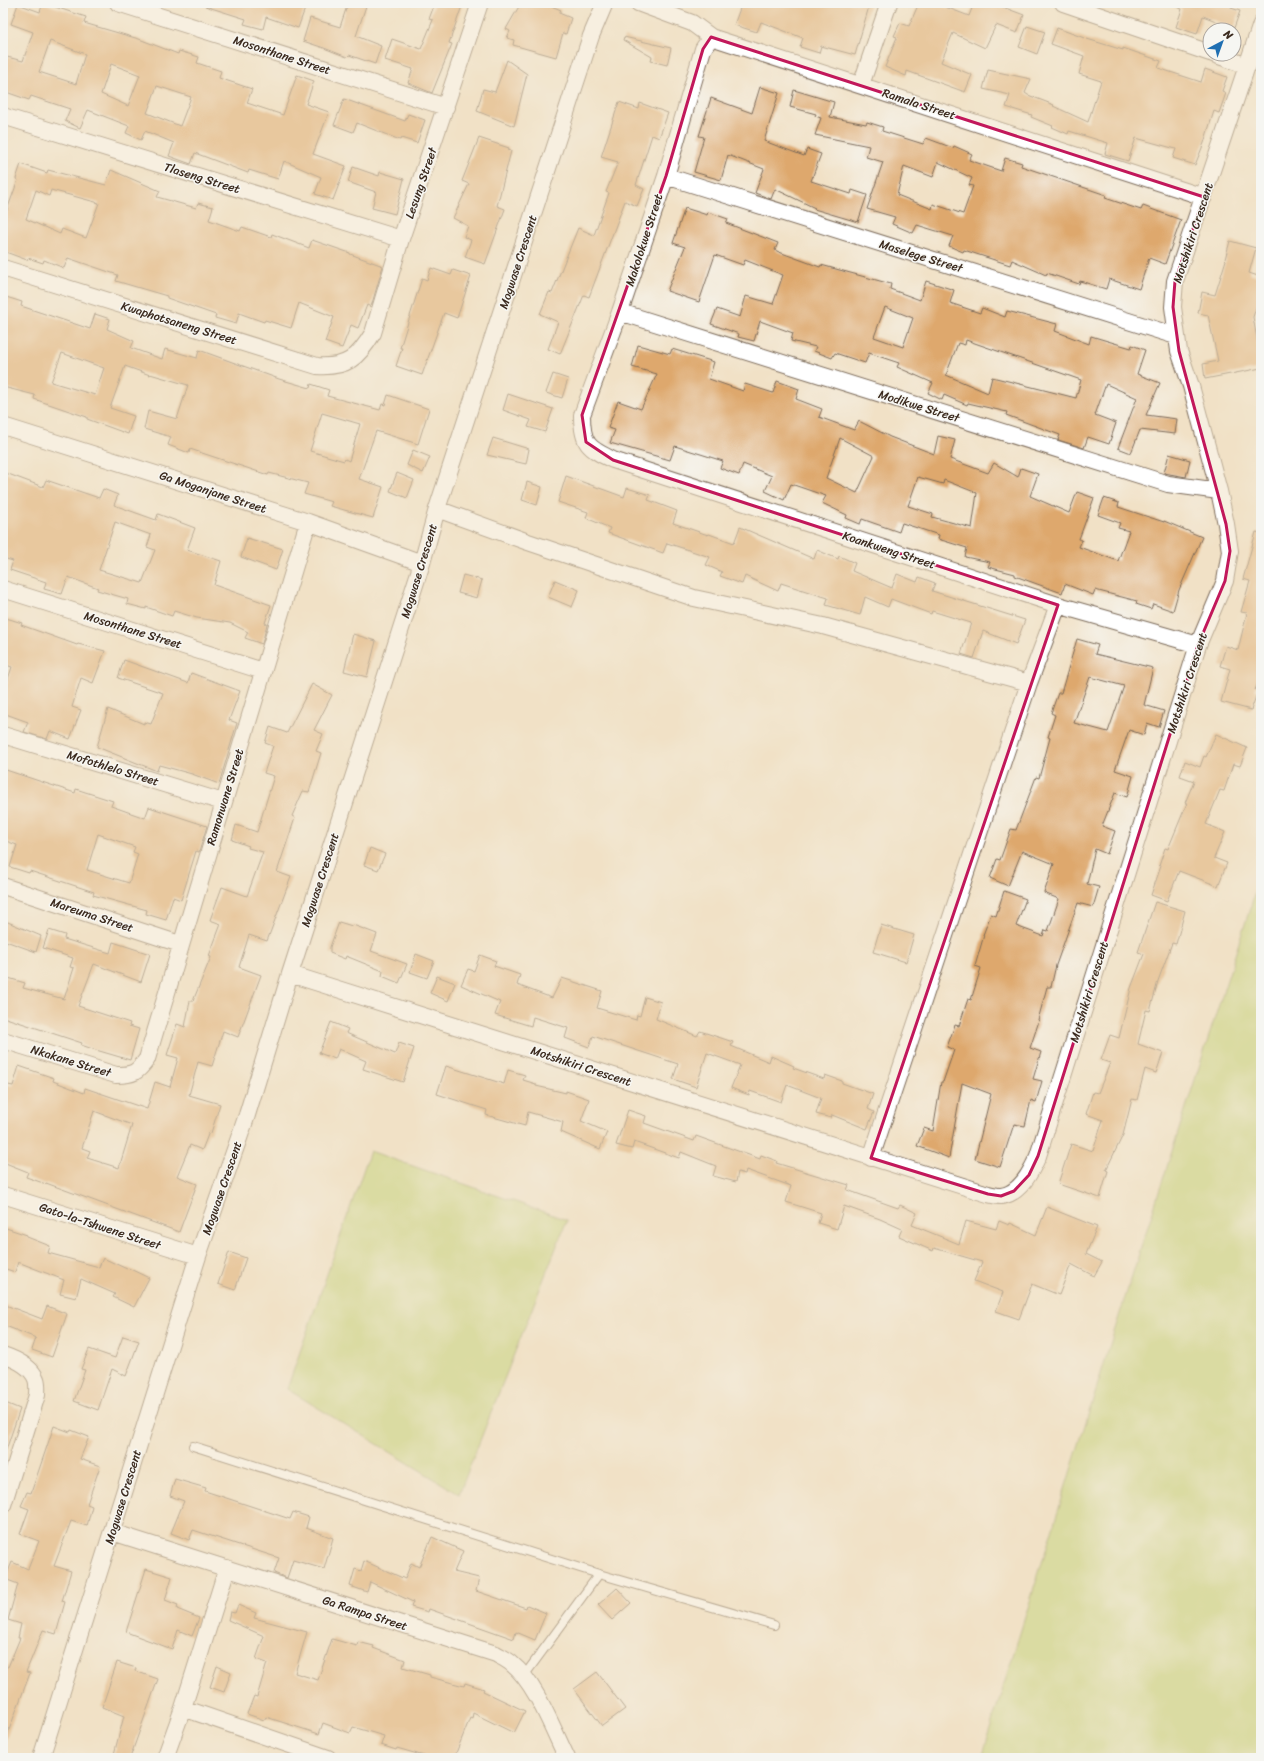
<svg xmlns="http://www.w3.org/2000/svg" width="1264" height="1761" font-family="Sriracha,sans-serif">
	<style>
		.green { fill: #bfd275; stroke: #7d7e4a }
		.building { fill: #dea86d; fill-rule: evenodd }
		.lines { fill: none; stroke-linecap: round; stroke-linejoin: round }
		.lane-casing { stroke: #7b6a59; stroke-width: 10 }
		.street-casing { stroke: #7b6a59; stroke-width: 18 }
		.lane { stroke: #fff; stroke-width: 8 }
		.street { stroke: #fff; stroke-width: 16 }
		.marked { fill: none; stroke: #c2185b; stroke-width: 3; stroke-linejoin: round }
		.labels { text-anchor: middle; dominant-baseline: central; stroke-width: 3; stroke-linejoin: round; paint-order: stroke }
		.street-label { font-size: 12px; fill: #3b2a1e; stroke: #f6f6f2 }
	</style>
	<rect width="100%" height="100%" fill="#f6f6f2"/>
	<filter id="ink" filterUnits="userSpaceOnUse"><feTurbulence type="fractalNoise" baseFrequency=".025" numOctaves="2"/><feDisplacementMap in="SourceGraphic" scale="8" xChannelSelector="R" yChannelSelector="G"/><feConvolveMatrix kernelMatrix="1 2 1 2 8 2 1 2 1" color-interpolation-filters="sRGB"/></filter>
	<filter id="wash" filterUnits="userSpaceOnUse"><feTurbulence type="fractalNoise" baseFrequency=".012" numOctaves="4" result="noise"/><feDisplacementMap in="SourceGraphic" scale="16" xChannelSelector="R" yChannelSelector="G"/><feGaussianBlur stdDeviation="0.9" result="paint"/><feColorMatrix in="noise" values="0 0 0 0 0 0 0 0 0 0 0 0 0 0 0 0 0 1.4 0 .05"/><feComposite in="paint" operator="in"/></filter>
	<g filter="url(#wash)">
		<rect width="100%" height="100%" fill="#f1e1c6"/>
		<path class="green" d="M1261 874V1758H981L1114 1332Z
			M370 1151 567 1220 459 1494 287 1389Z"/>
		<g id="blocks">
			<path class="building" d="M43 3 86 17 84 23 139 39 178 54 179 51 199 57 197 63 221 71 219 78 252 89 247 103 283 115 297 75 314 81 306 104 329 112 313 154 346 166 333 200 315 194 321 177 284 161 278 179 249 170 248 173 195 153 191 164 169 156 174 143 145 131 141 140 126 133 129 126 88 110 80 128 65 121 70 109 31 96 29 100 3 91V56L23 61 33 32 11 24 18 4 40 12ZM50 41 85 54 76 84 39 72ZM111 64 140 75 128 106 101 94ZM157 86 191 97 180 126 147 113Z
				M206 3H307L298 28 266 17 263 29 244 24 246 19 205 6Z
				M348 3H367L356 36 381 46 375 64 349 55 347 57 324 48 303 41 310 18 340 27Z
				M435 3H454L462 6 449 43 452 44 432 93 408 83 413 69 385 60 392 39 421 49 433 20 429 19Z
				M521 3H544L561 10 559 13 571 18 566 34 563 33 556 57 513 45 514 40 507 38 510 31 506 29Z
				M742 3H870L855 55 821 46 819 53 800 47 803 38 761 22 757 32 734 25Z
				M919 3H935L969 16 974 3H992L1024 15 1017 33 996 25 985 48 953 33 941 62 972 75 965 92 907 71 906 76 885 67 897 37 894 36 900 23 909 26Z
				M1172 3H1233L1231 8 1240 11 1234 28 1203 16 1197 34 1176 27 1182 9 1172 5Z
				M1027 26 1045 32 1037 54 1019 47Z
				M1057 28 1087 39 1123 50V48L1161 61 1158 68 1201 82 1205 69 1227 77 1222 91 1226 93 1219 113 1214 111 1204 143 1195 165 1173 158 1176 149 1136 138 1128 161 1105 154 1108 143 1069 131 1068 134 1052 127 1053 126 1031 117 1032 115 1006 107 1010 95 983 89 988 70 1031 79 1025 93 1028 95 1054 105 1053 106 1088 122 1101 81 1079 74 1084 56 1051 44Z
				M624 37 671 48 667 65 651 61 652 57 623 40Z
				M507 60 527 74 514 126 477 111 483 89 495 92Z
				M760 87 779 93 764 141 804 156 807 149 821 154 811 181 851 194 852 190 867 195 858 222 814 209 815 208 775 189 771 199 755 193 764 169 728 155 721 180 694 172 704 137 699 136 711 98 752 113Z
				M794 90 834 102 830 117 866 124 867 122 883 127 882 131 923 144 926 138 953 148 954 146 972 154 969 160 1001 171 1005 158 1022 163 1021 166 1106 195 1105 198 1141 210 1143 206 1181 220 1165 264 1149 258 1139 289 1109 279 1106 289 1080 281 1079 284 1047 273 1046 275 1012 260 1010 265 964 250 963 252 949 246 953 236 917 225 913 233 892 224 895 217 867 209 883 162 866 157 869 146 815 135 821 118 815 116 816 114 790 107ZM938 162 972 178 969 185 973 186 963 214 933 204 932 209 897 195 904 166 933 177Z
				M344 99 405 121 408 114 425 120 417 143 401 138 400 140 357 123 353 132 334 125Z
				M619 102 639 109 640 103 668 113 659 138 652 135 636 185 644 189 637 206 625 201 589 297 584 295 560 354 548 349 558 322 540 314 549 292 552 293 578 228 594 235 609 193 606 192 618 162 601 157Z
				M479 138 509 148 508 150 511 151 497 206 505 209 485 264 465 257 471 240 464 237 468 226 453 218 469 184 462 181Z
				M21 164 47 173 48 170 106 185 111 170 160 191 157 197 196 208 198 203 213 207 209 220 240 231 242 227 271 237 272 234 309 248 312 240 350 253V254L383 266 371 307 367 305 358 328 351 325 342 348 325 342 334 317 299 303 291 328 265 320 264 322 239 313 236 324 215 318 216 315 167 298V296L116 281 118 275 68 258 64 268 44 260 43 263 28 258 27 260 3 251V221L18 180 16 179ZM36 190 49 196 51 190 99 203 86 238 62 229 60 234 26 219Z
				M353 167 379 176 380 172 404 179 395 214 372 208 376 192 348 182Z
				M685 208 707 215 708 212 728 219 726 223 778 243 775 250 779 252 820 267 821 265 891 284 890 289 920 300 926 281 954 290 950 303 980 313 982 308 1005 317 1007 311 1057 324 1055 331 1089 344 1091 336 1131 348 1132 345 1145 350 1137 374 1160 383 1146 415 1177 419 1175 434 1140 430 1131 453 1118 448 1137 398 1106 384 1095 415 1116 423 1109 444 1088 437 1084 448 1058 440 1060 435 1006 415 1007 412 968 403 967 405 944 395 942 400 928 393 933 383 897 367 899 363 869 353 865 363 835 353 832 358 814 351 816 347 791 341 793 333 760 321 754 341 738 337 739 334 711 324 717 309 740 317 746 296 773 304 783 275 745 260 743 265 715 255 699 302 667 291 685 247 673 243ZM885 307 913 318 903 347 874 337ZM966 340 1081 380 1076 398 992 377 988 393 946 375 958 343 965 345Z
				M1230 241 1256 248 1249 273 1261 277V292L1253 317 1258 345 1261 344V368L1205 379 1203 364 1218 361 1208 315 1198 313 1202 292 1215 295 1226 260 1225 259Z
				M431 268 451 275 453 270 471 276 457 318 444 313 422 375 396 366 402 348H400L422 278 427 280Z
				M3 296 22 302 21 306 90 329 95 314 110 319 107 329 134 341 131 348 162 359 165 349 197 358 199 350 279 379 310 388 311 384 329 390 327 396 380 410 382 404 385 405 388 395 429 409 418 444 376 431 359 479 383 487 373 518 330 506 332 502 304 494 308 483 269 473 268 475 190 449 189 453 168 445 171 437 144 429 148 411 177 419 188 385 150 374V375L125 366 110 408 134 416 128 434 87 419V417L34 399 35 395 3 387ZM62 353 104 368 95 395 51 382ZM322 413 360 424 349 461 345 459 344 461 310 451Z
				M638 345 670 354 672 349 714 362 709 379 743 391 745 384 773 393 777 381 799 389 796 399 822 409 819 417 854 430 859 421 890 437 934 454 938 436 955 440 950 459 988 473 994 463 1018 477 1021 468 1038 474 1030 496 1069 513 1077 492 1094 498 1079 539 1082 540 1079 547 1118 561 1129 531 1118 528 1120 523 1098 515 1104 498 1119 503 1118 507 1164 522V521L1202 537 1179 590 1173 611 1153 604 1151 609 1136 604 1137 601 1095 590 1093 595 1065 584 1062 593 1015 576V574L988 567 990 562 965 557 967 548 938 539 939 535 902 523 899 532 862 519 860 524 846 518 847 515 822 503 826 496 791 484 784 500 765 491 772 476 743 464 739 475 720 468 723 461 675 446 670 460 610 443 615 430 608 428 618 401 641 409 657 374 632 367ZM840 438 874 456 857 493 826 478ZM918 477 943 484 944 480 977 493 972 528 932 517 933 514 908 506Z
				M553 374 568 379 562 398 546 393Z
				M508 394 553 409 545 432 528 427 531 420 503 410Z
				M493 438 529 449 526 464 487 455Z
				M413 450 430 457 423 473 407 465Z
				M1169 454 1190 460 1186 477 1164 473Z
				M3 472 43 487 46 480 99 498 103 489 118 495 114 505 156 520 158 514 195 528 187 550 221 561 214 585 271 605 265 623 267 624 262 644 245 638 248 632 230 623 197 618 174 611 172 616 146 607V609L127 604 128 599 97 590 98 588 68 577 62 594 44 589 46 582 10 570 13 561 3 558ZM115 522 151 535 147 547 155 550 142 583 99 570Z
				M397 473 414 480 407 498 390 491Z
				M566 476 624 497 627 488 650 495 648 500 677 511 673 523 708 535 709 534 734 543 740 527 814 559 817 550 838 559 839 556 855 563 852 571 892 588 897 574 917 582 919 577 935 583 932 591 1025 620 1016 644 983 631 974 658 961 654 971 623 932 611 931 614 891 599 888 607 865 597 860 615 826 605 828 598 781 583 778 591 745 576 742 584 720 576 722 572 706 565 710 557 667 543 663 553 608 533 610 528 586 518 588 512 558 502Z
				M527 482 542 487 537 505 522 500Z
				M1256 532 1261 533V674L1255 690 1258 691 1251 710 1221 702 1230 669 1220 666 1226 646 1238 650 1247 613 1241 612 1250 581 1243 579Z
				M247 538 283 549 276 570 241 557Z
				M463 575 482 580 477 598 458 593Z
				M555 580 579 590 572 607 548 597Z
				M3 617 22 623 21 625 77 645 78 644 105 651 93 683 81 678 72 707 81 710 70 739 50 731 47 739 24 732 28 722 3 713V694L12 667 3 664Z
				M353 634 376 641 367 677 344 671Z
				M1077 639 1098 645 1095 654 1153 668 1144 705 1164 711 1159 727 1147 723 1144 735 1129 730 1115 770 1133 776 1127 797 1115 793 1102 826 1115 831 1107 854 1095 849 1087 884 1099 887 1093 907 1078 903 1056 965 1051 987H1047L1038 1020 1039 1021 1030 1048 1041 1052 1033 1079 1042 1081 1036 1102 1031 1100 1025 1126 1014 1124 1000 1167 975 1159 991 1094 962 1083 949 1158 917 1146 924 1128 933 1131 941 1082H943L954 1050 947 1047 955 1025 959 1026 968 999 971 1000 981 968 975 966 984 935H983L991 914 996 916 1004 891 1026 899 1016 926 1043 936 1045 930 1048 931 1059 899 1044 893 1054 864 1022 851 1008 886 990 878 997 859 1000 860 1011 829 1016 830 1036 777 1039 778 1050 738 1048 737 1055 715 1051 713 1058 693H1061ZM1090 677 1124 686 1108 732 1074 723Z
				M124 660 188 683 191 673 240 691 229 720 237 723 219 784 192 774 159 765 157 771 97 747 108 709 144 724V722L151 724 163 693 118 678Z
				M312 684 332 695 314 730 323 734 316 751 321 753 309 792 303 791 292 816 295 818 277 872 291 877 267 941 249 935 239 967 261 975 238 1037 223 1031 212 1066 198 1062 189 1095 220 1104 211 1133 209 1132 202 1150 190 1145 177 1176 197 1184 179 1232 46 1183V1184L26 1177 28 1172 3 1162V1084L13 1086 19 1066 54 1078 53 1081 84 1093 85 1088 147 1109 155 1082 170 1087 178 1058 167 1055 177 1024 185 1027 190 1001H193L211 957 209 956 221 924 210 920 222 887 247 896 263 852 248 848 249 846 232 840 236 825 257 832 274 776 264 773 273 746 265 743 270 727 287 733ZM94 1111 132 1125 119 1168 87 1158 90 1151 82 1148Z
				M1216 734 1247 748 1240 766 1233 764 1224 791 1220 790 1206 824 1225 832 1214 858 1227 863 1218 886 1179 871 1167 901 1151 895 1161 866H1159L1165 848 1168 849 1187 803H1185L1194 781 1180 776 1185 761 1200 767 1204 756 1206 757Z
				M3 769 75 793 76 789 113 801 111 806 145 818 149 807 207 826 199 852 196 851 181 900 173 897 166 920 146 914 147 910 93 895 94 892 30 871 29 873 10 867 17 845 3 840ZM98 834 135 847 133 852 138 854 129 883 87 870Z
				M370 848 385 854 378 870 364 865Z
				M1155 902 1185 911 1176 944 1172 943 1158 981 1150 1011 1146 1010 1138 1044 1163 1053 1156 1073 1145 1069 1137 1100 1132 1099 1123 1135 1106 1170 1108 1171 1100 1198 1058 1184 1071 1144 1093 1151 1103 1120 1086 1114 1093 1092 1098 1093 1110 1063 1101 1060 1110 1035 1119 1038 1131 988 1144 954 1138 952Z
				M3 920 41 936 36 952 3 940Z
				M339 922 352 926 353 925 377 934 371 951 407 964 399 983 382 976 383 971 346 956 345 959 330 953V947Z
				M881 925 914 935 906 962 873 952Z
				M49 930 65 935 64 939 110 953 113 942 150 954 141 982 94 964 78 1006 130 1023 129 1026 139 1029 130 1060 96 1050 81 1045 82 1043 3 1017V985L5 977 25 983 23 988 64 999 74 968 70 967 73 958 43 948Z
				M416 954 434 961 427 978 410 972Z
				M480 955 496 961 494 966 520 975 517 985 552 998 562 978 602 991 597 1008 636 1020 637 1015 640 1016 645 997 661 1002 656 1019 697 1036 700 1031 733 1042 731 1046 769 1062 771 1056 794 1066 793 1068 824 1079 825 1075 842 1081V1083L873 1094 868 1109 874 1112 867 1129 832 1115 831 1118 816 1114 821 1098 787 1085 781 1102 750 1091 749 1095 731 1088 740 1065 707 1053 696 1087 673 1079 678 1064 593 1036 589 1047 565 1038 568 1028 533 1017 531 1026 495 1015 500 1002 461 985 468 969 474 971Z
				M437 976 455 983 448 1001 430 993Z
				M331 1022 348 1029 346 1033 395 1054 399 1043 414 1048 403 1082 363 1069 366 1061 339 1049 335 1059 319 1053Z
				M446 1066 504 1084 508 1070 525 1075 523 1080 536 1084V1086L566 1093V1091L589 1099 581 1121 607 1132 600 1149 561 1132 563 1122 528 1112 525 1126 486 1115 487 1110 437 1094Z
				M628 1110 646 1116 644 1123 694 1141 696 1136 760 1159 761 1155 777 1161 776 1163 849 1185 847 1190 898 1208 900 1205 917 1213 912 1225 959 1244 966 1221 996 1229 999 1221 1009 1225 1010 1223 1036 1235 1047 1207 1097 1227 1086 1254 1102 1262 1094 1276 1071 1264 1059 1295 1032 1284 1019 1319 996 1311 1003 1292 974 1281 982 1262 934 1248 933 1251 899 1236 902 1229 880 1219 844 1206 837 1229 818 1223 821 1213 786 1202 791 1186 746 1170 745 1174 738 1172 736 1182 713 1176 716 1166 681 1152 679 1158 634 1142 632 1149 616 1145Z
				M3 1227 27 1235V1237L50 1246 48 1253 99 1267 103 1258 127 1269 128 1268 149 1278 134 1307 113 1297 115 1294 81 1279 76 1298 60 1294 64 1280 18 1262 15 1272 3 1268Z
				M229 1252 246 1258 235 1290 218 1284Z
				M3 1304 42 1319 47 1306 67 1314 52 1357 32 1350 36 1338 3 1325Z
				M123 1336 139 1341 126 1376 112 1369 98 1410 74 1401 85 1370 81 1369 89 1349 115 1358Z
				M3 1402 20 1409 6 1450 3 1449Z
				M54 1426 70 1432 71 1430 89 1437 80 1459 100 1466 87 1504 92 1506 87 1526 71 1521 54 1566 71 1571 62 1601 65 1602 56 1634 43 1630 26 1672 30 1673 5 1741H3V1666L8 1667 20 1638H18L21 1624 8 1620 18 1584 5 1579 12 1562 28 1569 39 1541 20 1534 29 1509 21 1506 27 1492 31 1493Z
				M175 1479 206 1488 205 1491 290 1519 293 1512 309 1517 306 1528 333 1538 324 1569 293 1560 287 1578 274 1573 279 1558 193 1530 189 1540 171 1533 184 1501 170 1496Z
				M432 1537 463 1551 454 1572 479 1578 476 1591 526 1608 527 1605 546 1613 535 1640 516 1632 514 1639 429 1609 428 1612 411 1607 413 1602 370 1582 367 1592 350 1586 355 1569 361 1571 364 1561 405 1579 411 1563 419 1567Z
				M146 1569 172 1577 165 1600 178 1605 177 1609 199 1618 192 1636 178 1630 172 1649 126 1632Z
				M617 1588 631 1603 612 1620 598 1605Z
				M238 1605 256 1613 254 1618 307 1632 295 1673 318 1680 332 1639 357 1646 358 1642 374 1646 373 1648 405 1660 403 1667 430 1675V1677L464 1686 465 1683 484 1689 483 1691 525 1711 514 1733 473 1713 472 1719 470 1718 454 1758H431L397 1748 396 1750 381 1745 384 1736 353 1727 350 1733 323 1723 319 1734 266 1717 264 1720 247 1714 254 1696 257 1697 267 1663 256 1659 264 1636 228 1620 230 1612 235 1613Z
				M117 1662 136 1668 135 1671 158 1679 130 1758H113L124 1716 102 1707Z
				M217 1666 231 1672 224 1692 210 1687Z
				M597 1672 625 1709 602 1726 574 1689Z"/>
		</g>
	</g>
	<g filter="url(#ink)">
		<use href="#blocks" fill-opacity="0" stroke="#7b6a59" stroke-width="1"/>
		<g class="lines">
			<defs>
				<path id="lane" d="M193 1446 599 1574
					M524 1676 599 1574 774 1625"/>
				<path id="street" d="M118 3 446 107
					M638 3 692 23 711 37 1204 197
					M1063 3 1210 53
					M711 37 703 49 666 176 620 312 582 415C582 444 588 448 613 460L1058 605 1198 645
					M1213 54 1248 66
					M861 85 889 3
					M3 116 401 239
					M666 176 1176 336
					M3 268 317 366C347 368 358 358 373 333L401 239 480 3
					M620 312 1168 484 1219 491
					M3 426 308 522 422 563
					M437 509 528 542 694 598 823 626 1029 683
					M3 589 263 671
					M3 735 223 802
					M3 886 180 944
					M290 974 988 1194C992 1195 997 1196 1001 1196 1020 1194 1031 1172 1038 1156L1198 645 1225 581 1230 551 1226 524 1219 491 1191 386 1179 351 1173 307 1175 281 1261 24
					M3 1040 116 1075C133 1075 137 1073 147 1059L308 522
					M871 1158 1029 683 1058 605
					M3 1195 198 1256
					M3 1355C15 1359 31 1366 36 1379 38 1384 37 1391 37 1395L3 1505
					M112 1532 496 1654C501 1657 508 1660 512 1664 536 1683 553 1730 567 1758
					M183 1708 328 1758
					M41 1758 198 1256 247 1115 290 974 422 563 437 509 591 36 605 3
					M165 1758 183 1708 227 1568"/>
			</defs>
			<use href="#lane" class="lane-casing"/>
			<use href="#street" class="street-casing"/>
			<use href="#lane" class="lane"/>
			<use href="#street" class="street"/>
		</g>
	</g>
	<path d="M0 0H1264V1761H0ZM711 37 1204 197 1175 281 1173 307 1179 351 1226 524 1230 551 1225 581 1198 645 1038 1156 1029 1175 1014 1191 1001 1196 988 1194 871 1158 1058 605 613 460 586 442 582 415 666 176 703 49Z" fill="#f1e1c6" fill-opacity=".55" fill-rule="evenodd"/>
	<path class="marked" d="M711 37 1204 197 1175 281 1173 307 1179 351 1226 524 1230 551 1225 581 1198 645 1038 1156 1029 1175 1014 1191 1001 1196 988 1194 871 1158 1058 605 613 460 586 442 582 415 666 176 703 49Z"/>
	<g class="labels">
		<g class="street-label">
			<text transform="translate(282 55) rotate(18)">Mosonthane Street</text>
			<text transform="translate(919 104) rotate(18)">Ramala Street</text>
			<text transform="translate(202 178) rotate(17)">Tlaseng Street</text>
			<text transform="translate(421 183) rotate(-71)">Lesung Street</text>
			<text transform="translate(1193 233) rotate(-72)">Motshikiri Crescent</text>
			<text transform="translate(644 240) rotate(-72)">Makolokwe Street</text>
			<text transform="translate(921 256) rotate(17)">Maselege Street</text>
			<text transform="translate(518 262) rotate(-72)">Mogwase Crescent</text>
			<text transform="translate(179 323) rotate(17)">Kwaphotsaneng Street</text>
			<text transform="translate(919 406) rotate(17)">Modikwe Street</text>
			<text transform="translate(213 492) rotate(18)">Ga Moganjane Street</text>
			<text transform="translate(889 550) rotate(18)">Koankweng Street</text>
			<text transform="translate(419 571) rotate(-73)">Mogwase Crescent</text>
			<text transform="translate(133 630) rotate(17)">Mosonthane Street</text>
			<text transform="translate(1187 683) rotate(-72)">Motshikiri Crescent</text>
			<text transform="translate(113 768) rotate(17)">Mofothlelo Street</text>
			<text transform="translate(225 797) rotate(-73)">Ramonwane Street</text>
			<text transform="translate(320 880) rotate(-72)">Mogwase Crescent</text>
			<text transform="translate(92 915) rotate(18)">Mareuma Street</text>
			<text transform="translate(1089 992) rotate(-73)">Motshikiri Crescent</text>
			<text transform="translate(71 1061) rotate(17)">Nkakane Street</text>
			<text transform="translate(581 1066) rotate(18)">Motshikiri Crescent</text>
			<text transform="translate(222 1188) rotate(-71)">Mogwase Crescent</text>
			<text transform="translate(100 1226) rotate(18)">Gato-la-Tshwene Street</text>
			<text transform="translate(123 1497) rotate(-73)">Mogwase Crescent</text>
			<text transform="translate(365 1613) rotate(18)">Ga Rampa Street</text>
		</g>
	</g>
	<rect width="1264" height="1761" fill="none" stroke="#f6f6f2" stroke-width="16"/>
	<g transform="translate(1222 42) rotate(41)"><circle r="19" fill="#f6f6f2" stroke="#aba49d"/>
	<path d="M0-3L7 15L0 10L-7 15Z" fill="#1f6fb2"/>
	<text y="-6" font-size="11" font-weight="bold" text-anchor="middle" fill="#3b2a1e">N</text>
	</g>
</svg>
